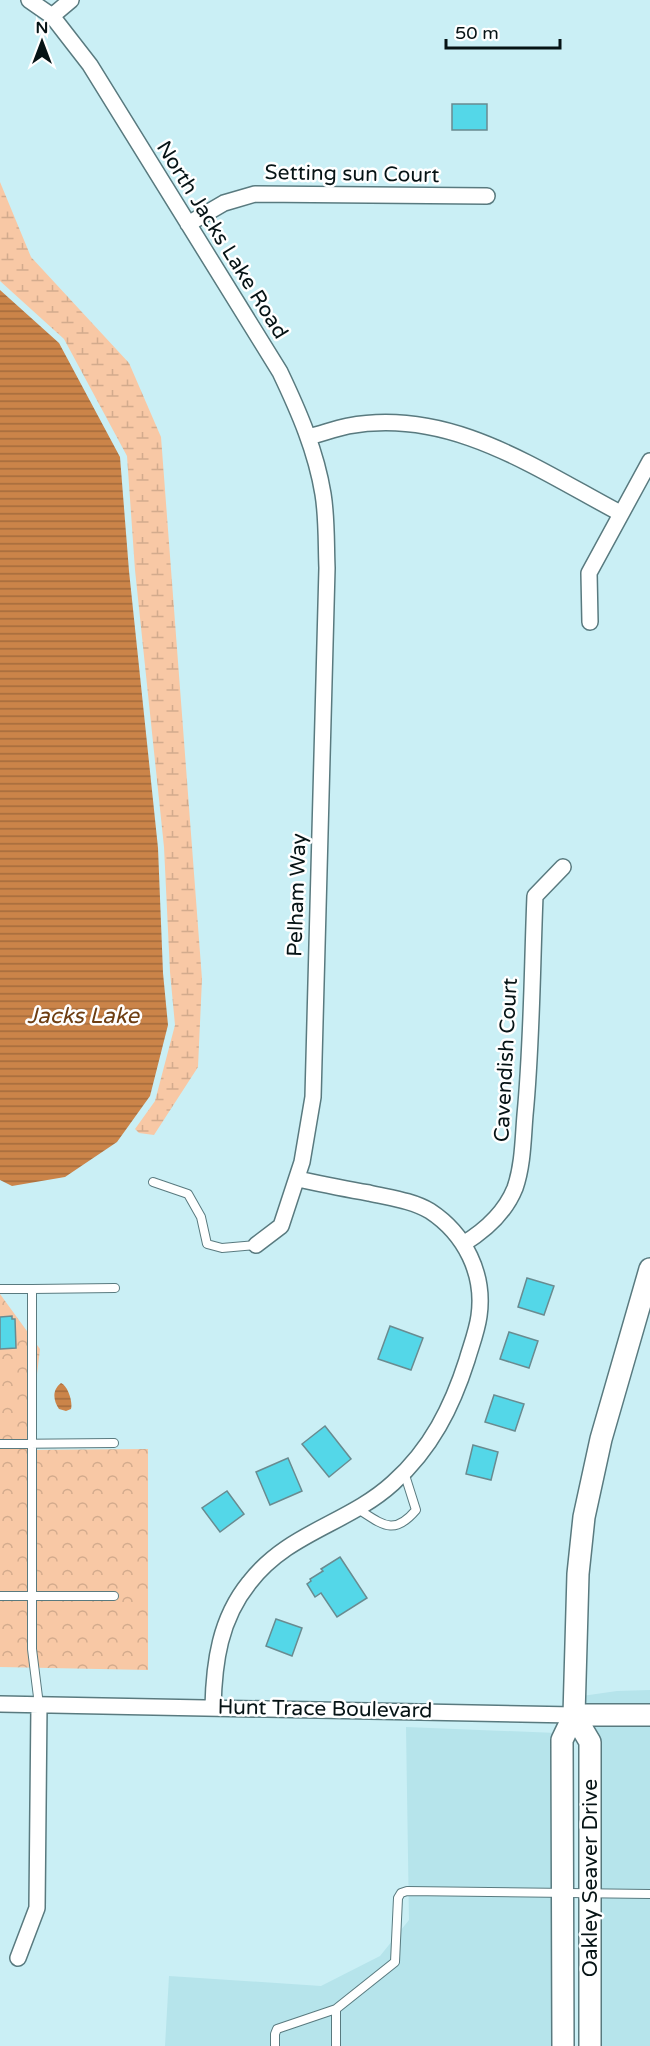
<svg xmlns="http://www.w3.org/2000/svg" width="650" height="2046" font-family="'Varela Round',sans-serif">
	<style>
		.built { fill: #b6e4eb }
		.forest { fill: url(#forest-crowns) }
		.wetland { fill: url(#wetland-marsh) }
		.water { fill: url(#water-rules) }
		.building { fill: #54d7e8; stroke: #698b90; stroke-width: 1.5 }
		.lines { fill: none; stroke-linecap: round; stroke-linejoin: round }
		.lane-casing { stroke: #597a7f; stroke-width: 10 }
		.street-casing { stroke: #597a7f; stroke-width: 18 }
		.secondary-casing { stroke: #597a7f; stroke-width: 24 }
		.lane { stroke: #fff; stroke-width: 8 }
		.street { stroke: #fff; stroke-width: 15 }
		.secondary { stroke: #fff; stroke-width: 21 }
		.labels { text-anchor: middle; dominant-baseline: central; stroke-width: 5; stroke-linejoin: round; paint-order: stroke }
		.street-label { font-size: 21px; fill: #061315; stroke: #fff }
		.water-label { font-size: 22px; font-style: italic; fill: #6e3e12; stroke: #fff }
	</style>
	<defs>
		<pattern id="forest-crowns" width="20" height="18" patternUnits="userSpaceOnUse" patternTransform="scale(1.5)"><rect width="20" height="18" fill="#f8c8a5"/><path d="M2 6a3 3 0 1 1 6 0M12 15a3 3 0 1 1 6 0" fill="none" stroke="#d3ab8d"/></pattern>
		<pattern id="wetland-marsh" width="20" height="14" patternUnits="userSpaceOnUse" patternTransform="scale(1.5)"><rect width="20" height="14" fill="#f8c8a5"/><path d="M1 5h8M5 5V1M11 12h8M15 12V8" fill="none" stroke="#d3ab8d"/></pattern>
		<pattern id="water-rules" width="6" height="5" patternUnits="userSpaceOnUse" patternTransform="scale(1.5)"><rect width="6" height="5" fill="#cb8449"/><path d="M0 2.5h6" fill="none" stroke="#a36b3c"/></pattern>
	</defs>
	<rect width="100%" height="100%" fill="#caeff5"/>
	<path class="built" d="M650 1690V1706H582V1696L617 1691Z
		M589 1724H650V2046H598Z
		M406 1727 557 1733 554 1740 552 2046H165L169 1976 321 1986 380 1956 409 1920Z"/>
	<path class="forest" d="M0 1294 40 1349 28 1450 148 1449V1670L0 1667Z"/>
	<path class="wetland" d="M0 182 31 257 129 363 161 437 202 979 198 1067 154 1135 139 1133 135 1129 155 1101 175 1025 170 972 164 847 135 570 127 456 64 339 0 281Z"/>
	<path class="water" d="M0 290 59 343 120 457 129 571 158 848 163 973 168 1025 150 1096 117 1142 65 1177 12 1186 0 1180Z
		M61 1383C68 1386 73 1402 71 1409L66 1411 59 1409C53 1400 52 1390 61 1383Z"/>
	<path class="building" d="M452 104H487V130H452Z
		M527 1278 554 1286 544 1315 518 1307Z
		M12 1316V1319H15L16 1348 0 1349V1317Z
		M390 1326 423 1338 411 1370 378 1359Z
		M509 1332 538 1341 529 1368 500 1359Z
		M494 1395 524 1404 515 1431 485 1422Z
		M325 1426 351 1459 329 1477 302 1444Z
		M473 1445 498 1452 491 1480 466 1474Z
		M288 1458 302 1491 270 1505 256 1472Z
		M227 1491 244 1514 220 1532 202 1508Z
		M340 1557 367 1598 337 1617 321 1593 315 1597 307 1584 311 1581 310 1579 323 1571 321 1569Z
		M276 1619 302 1628 292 1656 266 1646Z"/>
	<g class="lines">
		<defs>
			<path id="lane" d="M153 1182 188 1194 201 1217 207 1244 222 1248 256 1245
				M0 1289H32V1649L39 1705
				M32 1289 115 1288
				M0 1444 114 1443
				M358 1509C383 1525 394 1536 416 1510L404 1472
				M0 1596H114
				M336 2009V2046
				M275 2046V2034L277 2029 336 2009 395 1962 398 1898 401 1893 407 1891 650 1894"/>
			<path id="street" d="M29 0 52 16 90 65 280 372C299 412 316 451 323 494 327 518 326 544 327 568L313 1097 302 1162 281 1226 256 1245
				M52 16 71 0
				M188 224 224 203 255 194 487 196
				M308 437C321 434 334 429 348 426 449 407 535 468 620 513
				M590 622 589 573 650 461
				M463 1244C486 1230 505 1213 515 1188 523 1165 523 1139 525 1115 532 1043 532 969 535 896L563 867
				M0 1704 574 1715
				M213 1707C214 1662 220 1619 249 1583 288 1532 348 1524 393 1483 431 1449 452 1407 467 1360 471 1346 477 1331 479 1316 485 1274 465 1234 430 1211 411 1200 390 1198 369 1193 345 1189 321 1184 298 1179
				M18 1958 37 1908 39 1705"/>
			<path id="secondary" d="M574 1715 590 1742V2046
				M574 1715H650
				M563 2046 562 1740 574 1715 578 1574 584 1517 601 1439 650 1269"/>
		</defs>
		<use href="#lane" class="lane-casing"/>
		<use href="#street" class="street-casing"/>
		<use href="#secondary" class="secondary-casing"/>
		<use href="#lane" class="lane"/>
		<use href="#street" class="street"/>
		<use href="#secondary" class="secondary"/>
	</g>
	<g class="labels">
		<g class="street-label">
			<text transform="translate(352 174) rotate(1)">Setting sun Court</text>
			<text transform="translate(222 240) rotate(58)">North Jacks Lake Road</text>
			<text transform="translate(297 895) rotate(-88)">Pelham Way</text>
			<text transform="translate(506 1060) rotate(-87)">Cavendish Court</text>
			<text transform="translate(325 1709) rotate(1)">Hunt Trace Boulevard</text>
			<text transform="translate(590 1878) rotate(-90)">Oakley Seaver Drive</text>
		</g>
		<g class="water-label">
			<text x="83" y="1016">Jacks Lake</text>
		</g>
	</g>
	<g transform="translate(42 42)" stroke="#ffffff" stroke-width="4.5" paint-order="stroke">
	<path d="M0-4.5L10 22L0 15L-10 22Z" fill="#061315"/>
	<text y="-9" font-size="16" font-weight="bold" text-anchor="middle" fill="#061315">N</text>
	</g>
	<path d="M446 39v9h114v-9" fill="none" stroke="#061315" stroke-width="3"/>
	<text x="455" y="39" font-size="18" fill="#061315" stroke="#ffffff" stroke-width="4.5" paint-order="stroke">50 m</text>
</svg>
